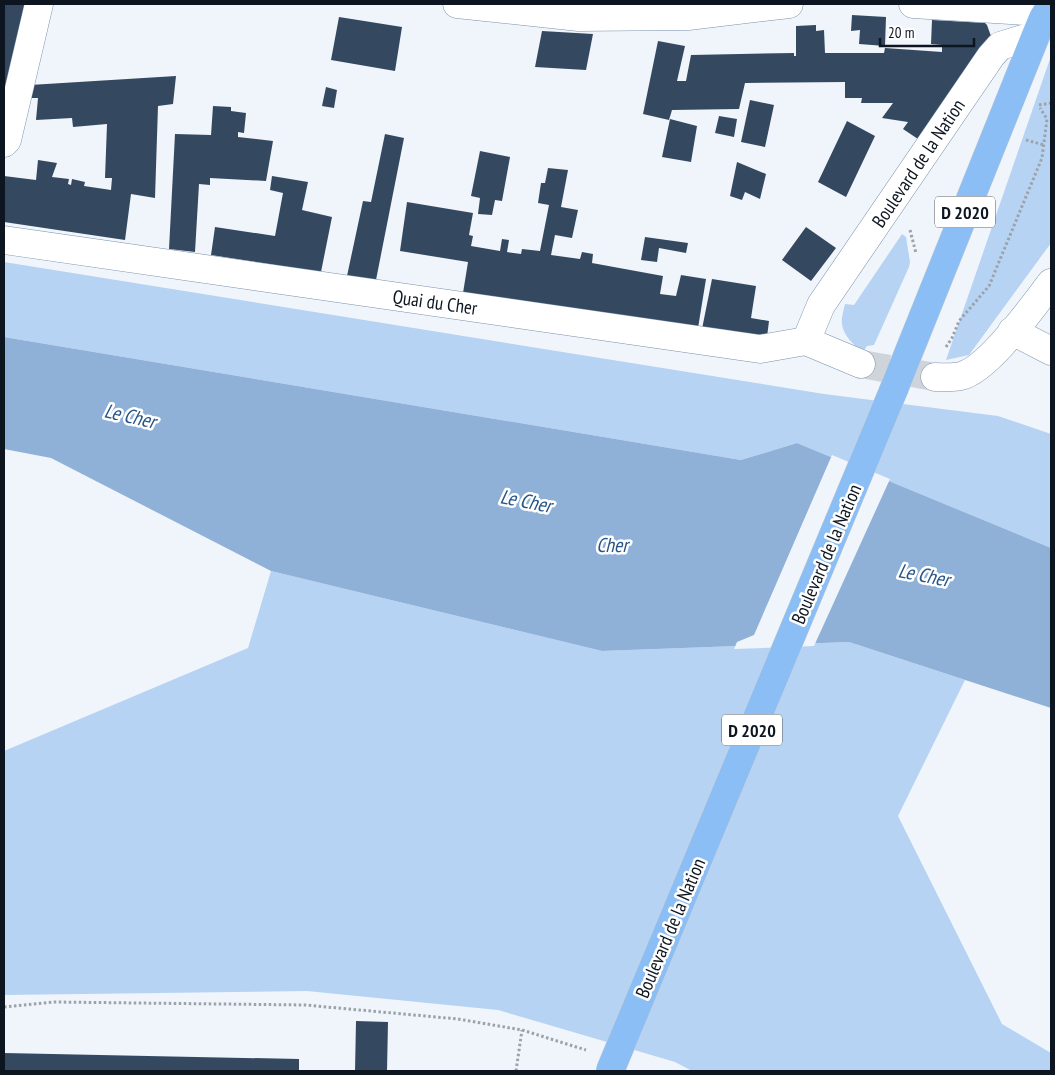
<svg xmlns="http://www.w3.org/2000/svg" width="1055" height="1075" font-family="'PT Sans Narrow',sans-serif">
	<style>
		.green { fill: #b6d3f3 }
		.water { fill: #90b1d7 }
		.pier { fill: #f0f5fb }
		.building { fill: #344960 }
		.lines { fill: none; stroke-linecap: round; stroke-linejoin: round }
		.minor-tunnel { stroke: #ced4da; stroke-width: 28; stroke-dasharray: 28 14; stroke-linecap: butt }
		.minor-casing { stroke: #7a91ac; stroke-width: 29 }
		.major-casing { stroke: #cfd0d2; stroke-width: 29 }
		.path { stroke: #9ba2a9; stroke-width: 3; stroke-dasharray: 2.5 2.5; stroke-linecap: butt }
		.minor { stroke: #fff; stroke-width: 28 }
		.major { stroke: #8abef4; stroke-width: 28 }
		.major-bridge-casing { stroke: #cfd0d2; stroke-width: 29; stroke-linecap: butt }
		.major-bridge { stroke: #8abef4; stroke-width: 28 }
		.labels { text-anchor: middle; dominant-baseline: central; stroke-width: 5; stroke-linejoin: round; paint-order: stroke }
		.shield { fill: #fff; stroke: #565c63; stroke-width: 1 }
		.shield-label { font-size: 18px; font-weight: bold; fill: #0d1620 }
		.street-label { font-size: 19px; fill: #0d1620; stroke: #fff }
		.water-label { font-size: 20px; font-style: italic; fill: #265587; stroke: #fff }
	</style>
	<rect width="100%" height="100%" fill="#f0f5fb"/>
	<path class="green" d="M1051 56V243L969 355 946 360Z
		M902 234 906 237 910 262 909 267 874 345 867 346 863 352C855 347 843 335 842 324 841 318 844 309 845 304L854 305Z
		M4 262 824 394 998 416 1051 434V548L797 443 741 460 4 337Z
		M271 571 602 651 849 642 965 680 898 816 1002 1024 1051 1053V1071H692L675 1062 498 1010 307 991 4 995V751L248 648Z"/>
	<path class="water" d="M4 337 741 460 797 443 1051 548V708L849 642 602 651 271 571 51 458 4 449Z"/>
	<path class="pier" d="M832 455 890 479 814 646 734 649 737 642 754 635Z"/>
	<path class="building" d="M4 4H30L4 123Z
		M852 15 886 17 885 46 859 44 860 30 851 31Z
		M339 17 402 27 395 71 331 60Z
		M932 20 985 23 987 25 992 39 918 139 903 129 908 122 882 118 893 103H861L862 98H845V82L745 83 739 109 672 110 669 120 643 114 658 41 685 46 677 81H686L691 55 794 53V56H796V26L816 25V31L824 30 825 53H884L885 48 942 52V45L931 44Z
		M542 31 593 34 586 70 535 67Z
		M176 76 173 104 158 106 155 198 131 194 125 240 4 222 5 195H4V176L36 180 38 160 57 163 52 177 69 179 68 184 71 185 72 179 85 182 84 186 111 190 112 178H105L107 124 73 127 72 118 36 120 38 98H27L30 85Z
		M326 87 337 90 334 108 322 106Z
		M750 100 774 105 765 147 741 142Z
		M213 106 231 107V111L246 113 244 133 238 132V137L273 141 266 181 210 178V185L199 184 195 252 169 249 175 134 211 135Z
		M719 116 737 119 734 137 715 133Z
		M670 119 697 126 691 162 662 157Z
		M847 121 875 136 846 197 818 182Z
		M385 134 404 138 376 280 347 276 363 201 371 202Z
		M480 151 510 157 502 201 495 200 492 215 478 214 480 198 471 196Z
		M737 162 766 174 760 199 745 192 742 200 730 196Z
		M548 168 568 170 561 207 578 210 572 238 555 235 551 255 580 259 582 252 593 254 592 263 663 276 660 294 676 296 681 275 706 279 698 328 463 293 468 262 400 251 407 202 473 213 469 235 473 236 471 246 500 251 502 239 509 240 507 252 521 254 522 249 540 251 549 205 538 203 541 183H545Z
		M272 176 308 182 302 210 332 217 321 272 211 255 215 227 275 236 283 193 270 190Z
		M806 227 836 248 811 281 782 260Z
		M645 237 688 243 686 253 659 248 657 262 641 260Z
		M712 279 756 286 751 318 769 321 767 337 702 329Z
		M356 1021 388 1022 387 1071H355Z
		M4 1053 299 1059V1071H4Z"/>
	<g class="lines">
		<path class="minor-tunnel" d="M861 364 935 377"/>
		<defs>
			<path id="minor" d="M457 4 579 17 688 16 789 4
				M913 4 1025 11 1043 18
				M4 143 7 140 39 4
				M4 240 760 349 806 341 861 364
				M1012 331 1051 351
				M806 341 821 305 991 56 1000 46 1036 35
				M935 377C943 377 953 378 961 376 989 369 1033 306 1051 283"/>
			<path id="major" d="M894 389 1036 35 1043 18 1051 5"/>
		</defs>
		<use href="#minor" class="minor-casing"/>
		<use href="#major" class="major-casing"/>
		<path class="path" d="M1039 105 1051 103
			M1026 140 1044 145
			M910 230 916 253
			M946 347 952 338 959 321 989 286 1042 158 1047 119 1040 108
			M4 1007 54 1002 305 1005 458 1019 522 1030 586 1050
			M516 1071 522 1030"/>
		<use href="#minor" class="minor"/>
		<use href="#major" class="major"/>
		<defs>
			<path id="major-bridge" d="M610 1071 894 389"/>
		</defs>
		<use href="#major-bridge" class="major-bridge-casing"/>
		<use href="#major-bridge" class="major-bridge"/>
	</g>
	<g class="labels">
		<g class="shield">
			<rect x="935" y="196.5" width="60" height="31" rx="4"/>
			<rect x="722" y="714.5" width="60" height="31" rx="4"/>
		</g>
		<g class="shield-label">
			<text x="965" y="212">D 2020</text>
			<text x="752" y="730">D 2020</text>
		</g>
		<g class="street-label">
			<text transform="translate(918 163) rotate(-56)">Boulevard de la Nation</text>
			<text transform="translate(435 302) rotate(8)">Quai du Cher</text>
			<text transform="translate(826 554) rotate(-67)">Boulevard de la Nation</text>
			<text transform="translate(670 928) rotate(-67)">Boulevard de la Nation</text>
		</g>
		<g class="water-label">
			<text transform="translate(130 416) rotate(13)">Le Cher</text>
			<text transform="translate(526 501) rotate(11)">Le Cher</text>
			<text x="612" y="545">Cher</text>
			<text transform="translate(924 575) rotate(11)">Le Cher</text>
		</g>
	</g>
	<rect width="1055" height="1075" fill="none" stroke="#0d1620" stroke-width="10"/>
	<path d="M880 38v8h94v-8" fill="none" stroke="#0d1620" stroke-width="2.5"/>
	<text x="888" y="38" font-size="15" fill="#0d1620" stroke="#ffffff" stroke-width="4" paint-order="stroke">20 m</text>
</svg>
